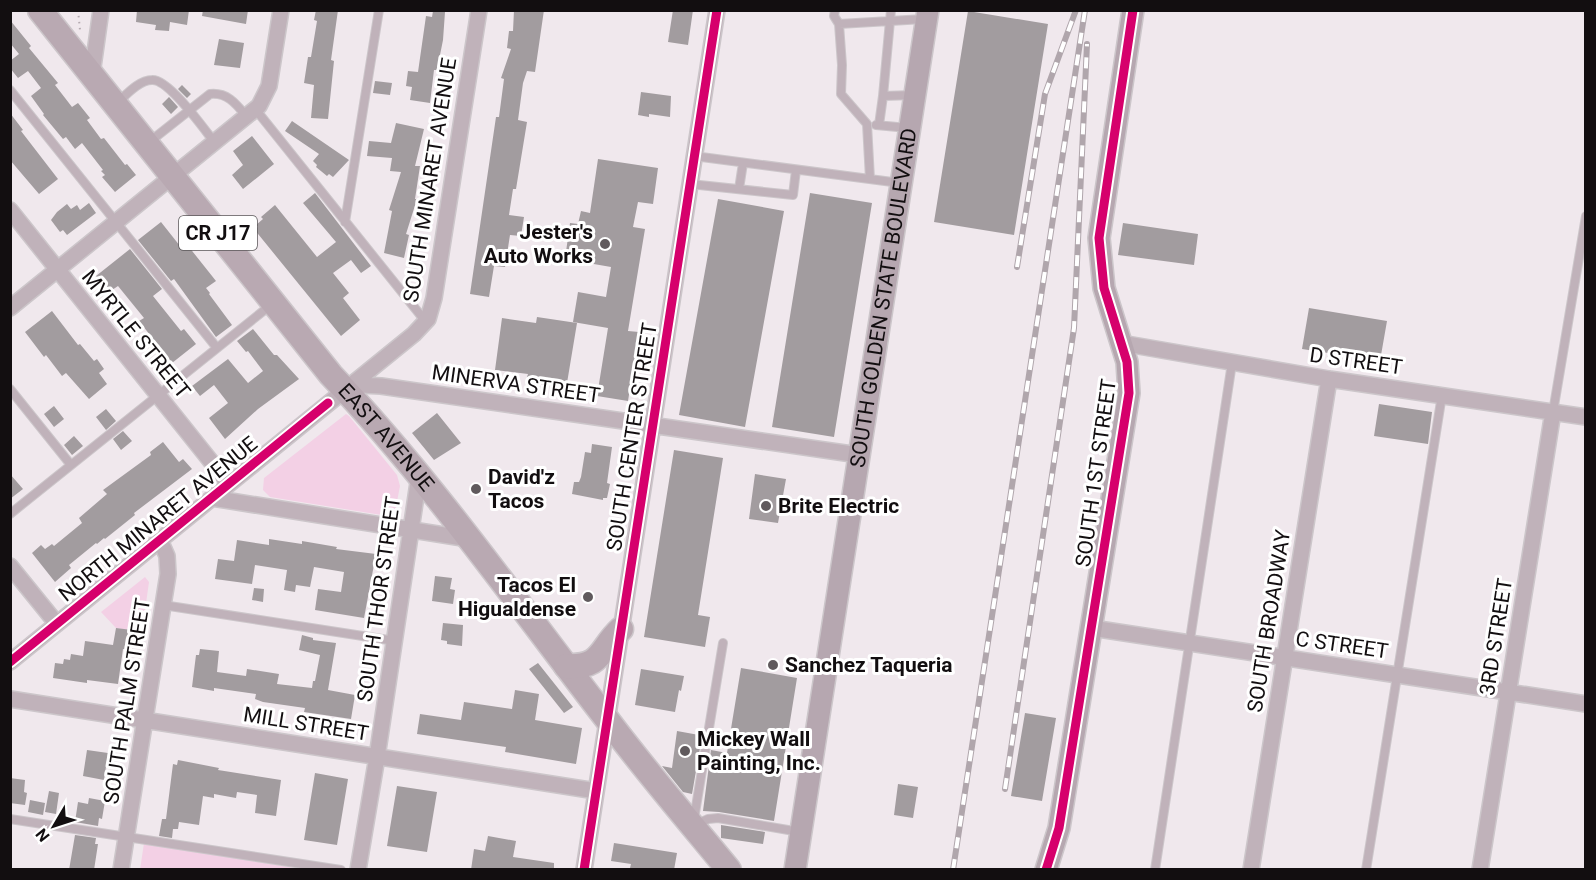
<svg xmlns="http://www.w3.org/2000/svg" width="1596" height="880" font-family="Roboto,sans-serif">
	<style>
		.green { fill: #f3d0e5 }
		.building { fill: #a29c9f }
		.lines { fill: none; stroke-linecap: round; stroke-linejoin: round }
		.lane-casing { stroke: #ccc6ca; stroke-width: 10 }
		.street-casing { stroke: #ccc6ca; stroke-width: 18 }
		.secondary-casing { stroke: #ccc6ca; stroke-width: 24 }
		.primary-casing { stroke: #ccc6ca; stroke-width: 27 }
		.path { stroke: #b4aab0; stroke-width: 2; stroke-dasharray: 1.5 4.5; stroke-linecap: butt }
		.lane { stroke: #c0b2ba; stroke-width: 8 }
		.street { stroke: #c0b2ba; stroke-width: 15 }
		.secondary { stroke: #b6a7b0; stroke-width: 21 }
		.primary { stroke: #b9a9b2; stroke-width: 24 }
		.rail-casing { stroke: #b0a6ac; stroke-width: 6 }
		.rail { stroke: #fff; stroke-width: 4; stroke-dasharray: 11; stroke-linecap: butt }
		.cycleway-casing { stroke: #fff; stroke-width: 13 }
		.cycleway { stroke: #d6006c; stroke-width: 9 }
		.poi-dot { fill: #605a5d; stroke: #fff; stroke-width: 2 }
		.labels { text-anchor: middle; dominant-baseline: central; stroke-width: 6; stroke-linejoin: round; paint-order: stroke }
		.shield { fill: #fff; stroke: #595658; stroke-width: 1.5 }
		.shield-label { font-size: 20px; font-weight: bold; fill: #120e10 }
		.street-label { font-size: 21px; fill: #120e10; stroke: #fff }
		.poi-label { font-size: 21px; font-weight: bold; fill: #120e10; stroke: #fff; text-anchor: start }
	</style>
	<rect width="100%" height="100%" fill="#f0e8ed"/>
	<path class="green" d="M346 414 349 416 397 475 400 486 394 517 270 497 263 490 264 478Z
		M145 577 149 582 142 632 116 628 101 612Z
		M144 843 301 869 140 870Z"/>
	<path class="building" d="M137 10H189L187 25 170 22 169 31 155 30 156 25 136 22Z
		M203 10H248L246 24 202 16Z
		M316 10H338L331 60 334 61 328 119 311 118 314 85 304 83 308 57H311L317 21 314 20Z
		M514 10H544L535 72 527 71 523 83 518 120 527 122 516 189H513L509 215 524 217 521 236 510 235 505 267 494 266 489 297 470 294 496 117H499L504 79 501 78 511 49 507 48 509 31H513Z
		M673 10H693L688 45 668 42Z
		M433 11 445 12 443 40 437 70H434L430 103 410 100 412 87 406 86 408 71 418 72 426 16 432 17Z
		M968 11 1048 24 1014 235 934 222Z
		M10 20 31 46 29 48 58 83 55 85 72 107 78 103 90 118 87 120 101 139 104 138 125 165 127 164 136 175 115 192 102 177 105 175 101 171 103 170 82 143 75 149 66 137 63 139 43 115 44 114 31 96 41 88 28 71 18 78 10 68V61L19 54 10 43Z
		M219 39 244 43 240 68 214 65Z
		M375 81 392 83 390 95 373 93Z
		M182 85 191 94 187 98 178 89Z
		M641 92 671 96 670 117 649 114V117L638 115Z
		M169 97 178 107 171 114 162 104Z
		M10 113 23 130 21 131 58 179 39 194 10 160Z
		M292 121 349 160 333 177 329 174 327 176 316 167 317 165 313 161 319 154 285 131Z
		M396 123 424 129 415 166H420L415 199H417L406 234 409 235 404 258 384 253 392 211 389 210 401 172 390 171 392 158 367 156 369 141 391 143Z
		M252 136 274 164 243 189 232 175 243 165 233 151Z
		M598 159 658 168 653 204 638 202 633 227 645 229 628 331 639 332 628 401 597 396 608 328 573 322 578 292 606 297 611 267 565 259 570 223 578 224 581 211 590 213Z
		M315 193 371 266 361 273 351 260 333 273 349 293 343 298 360 320 341 336 254 229 258 227 256 225 263 219 261 217 275 205 317 257 336 242 303 203Z
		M810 193 872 203 834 437 772 427Z
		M718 199 784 211 745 427 679 415Z
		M89 203 96 213 67 235 63 230 60 232 51 220 57 212 67 204 71 209 77 205 80 210Z
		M161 222 180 246 185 242 216 281 206 288 210 293 209 294 232 325 216 337 174 279 171 281 138 240Z
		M1123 223 1198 234 1194 265 1118 255Z
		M130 249 162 289 153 296 181 331 184 329 196 344 172 363 139 321 144 318 118 286 109 292 96 276Z
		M1309 308 1387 321 1380 361 1302 349Z
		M52 311 78 345 80 344 94 361 97 359 104 369 99 373 107 384 89 399 66 373 62 376 46 355 44 357 25 332Z
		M537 317 577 323 567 383 527 377 528 374 495 370 502 318 536 323Z
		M253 329 274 355H277L299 379 258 409 225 439 209 418 228 403 214 385 200 396 192 386 228 359 248 383 263 371 248 351 246 352 237 341Z
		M1379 404 1432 412 1428 444 1374 436Z
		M54 406 64 419 54 427 44 414Z
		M106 409 116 421 106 430 96 417Z
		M437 413 461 443 434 460 412 433Z
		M123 431 132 441 121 450 113 439Z
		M74 436 83 446 72 455 64 445Z
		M163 442 179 462 183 459 192 469 134 513 135 515 105 539 104 538 97 544 96 543 69 565 71 568 55 582 32 553 41 545 45 549 52 544 54 546 82 523 79 518 107 494 103 490 151 455 150 452Z
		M592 444 612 447 607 483 610 484 607 498H603V500L572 494 574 482H579L581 477 585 452 591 453Z
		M674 450 723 458 698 615 710 617 705 647 644 637Z
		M10 474 23 489 10 499Z
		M755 474 786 479 778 523 749 519Z
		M269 539 302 544V541L337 547 336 549 376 554 364 618 315 610 318 589 341 592 344 572 314 567 310 587 296 585 295 592 284 590 287 570 255 565 252 584 215 579 218 559 234 561 237 540 269 545Z
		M435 576 452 578 450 589 455 590 453 604 432 601Z
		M254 588 264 589 263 602 252 600Z
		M443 623 463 625 462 646 447 644V641L441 640Z
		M116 628 132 630 129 650 123 649 118 684 87 680V683L53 678 55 663 63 664 64 659 70 660 71 654 83 656 85 641 113 645Z
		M302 635 313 638V640L336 643 328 690 355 695 351 719 304 712 305 708 263 702 255 699 256 694 214 688V691L192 687 196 655H199L200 649 219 651 217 672 246 676 247 669 279 674 277 684 312 688 313 681H315L320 655 299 650Z
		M538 663 573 707 564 713 529 669Z
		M741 668 797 678 774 821 719 812 703 811 711 750 727 753Z
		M641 669 684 676 681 691 679 690 675 712 635 705Z
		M515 690 539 694 535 720 582 728 576 764 505 752 506 747 417 734 420 714 461 720 464 702 512 709Z
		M1025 713 1056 718 1042 801 1011 796Z
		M677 731 699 735 697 748H700L692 794 683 792 662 766 672 768Z
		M87 750 108 753 104 780 83 776Z
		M178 760 219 768 218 770 281 780 276 816 255 813 257 795 237 792 236 798 214 794V798L203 796 199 825 179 822 178 829H173L172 838 159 836 162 819H166L173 764 177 765Z
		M315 773 348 779 337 845 304 840Z
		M10 778 25 780 24 792 27 793 25 805 10 803Z
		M898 784 918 787 913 818 894 815Z
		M397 786 437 792 427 852 387 846Z
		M49 791 59 793 56 814 45 812Z
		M89 798 105 801 102 819 99 818 98 826 75 822 78 802 88 804Z
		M30 800 45 803 43 815 28 812Z
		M721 825 765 832 763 844 721 838Z
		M75 835 96 838 95 844H98L94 870H69Z
		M488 836 516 841 513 857 554 863V870H471L474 849 485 851Z
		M614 843 677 853 674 870H636L630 868 631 864 611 861Z"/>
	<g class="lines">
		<defs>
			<path id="lane" d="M835 10 834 16 839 24
				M10 90 217 348
				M883 96 891 10
				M117 103C126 95 139 80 152 80 169 79 204 129 215 143
				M256 110 426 322
				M876 125 908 128
				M879 125 883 96 914 95
				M148 143 210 94C228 92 237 105 247 117
				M694 156 900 183
				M870 179 867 124 841 94 842 65 839 24 924 19
				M690 184 793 195 796 170
				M739 189 743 163
				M345 222 379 10
				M10 389 71 465
				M1553 412 1586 216
				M10 514 272 304
				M163 605 395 641
				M10 819 341 870
				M694 819 723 643
				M697 824 708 819 718 818 800 832
				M1155 870 1232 363
				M1366 870 1442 395"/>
			<path id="street" d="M92 74 101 10
				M10 210 229 484
				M10 308 259 106 269 86 281 10
				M1121 343 1329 379 1586 417
				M349 388 361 385 381 386 859 455
				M212 498 469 539
				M10 566 57 624
				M1092 628 1586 704
				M10 662 414 334 428 319 434 298 479 10
				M10 699 596 791
				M121 870 168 574 167 556 160 540
				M358 870 377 757 419 476
				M584 870 717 10
				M1251 870 1329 379
				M1480 870 1553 412"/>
			<g id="secondary">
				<path id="s1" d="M795 870 928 10"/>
				<path d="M1046 870 1059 828 1129 393 1127 362 1104 288 1099 238 1133 10"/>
			</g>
			<g id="primary">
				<path id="s2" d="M40 10 331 375C432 481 516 602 606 718 645 770 687 819 729 870"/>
				<path d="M566 666C603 668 599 649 621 629"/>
			</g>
		</defs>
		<use href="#lane" class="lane-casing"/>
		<use href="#street" class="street-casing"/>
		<use href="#secondary" class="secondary-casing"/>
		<use href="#primary" class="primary-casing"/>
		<path class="path" d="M78 10 80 30"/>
		<use href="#lane" class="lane"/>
		<use href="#street" class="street"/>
		<use href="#secondary" class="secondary"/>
		<use href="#primary" class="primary"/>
		<defs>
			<path id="rail" d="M1017 267 1045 94 1076 10
				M1005 789 1074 328 1087 44
				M953 870 1085 10"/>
		</defs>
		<use href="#rail" class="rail-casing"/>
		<use href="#rail" class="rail"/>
		<defs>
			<path id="cycleway" d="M10 662 328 403
				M584 870 717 10
				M1046 870 1059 828 1129 393 1127 362 1104 288 1099 238 1133 10"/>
		</defs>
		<use href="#cycleway" class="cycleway-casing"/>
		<use href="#cycleway" class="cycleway"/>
	</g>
	<g class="poi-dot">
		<circle cx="605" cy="244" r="6"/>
		<circle cx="476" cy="489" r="6"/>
		<circle cx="766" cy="506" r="6"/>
		<circle cx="588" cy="597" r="6"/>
		<circle cx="773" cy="665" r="6"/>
		<circle cx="685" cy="751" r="6"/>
	</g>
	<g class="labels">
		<rect class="shield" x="179" y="216" width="78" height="34" rx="4.5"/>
		<g class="shield-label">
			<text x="218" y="233">CR J17</text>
		</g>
		<g class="street-label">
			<text transform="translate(430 180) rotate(-81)">SOUTH MINARET AVENUE</text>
			<text stroke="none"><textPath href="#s1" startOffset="579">SOUTH GOLDEN STATE BOULEVARD</textPath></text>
			<text transform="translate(136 334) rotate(51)">MYRTLE STREET</text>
			<text transform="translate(1356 361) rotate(8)">D STREET</text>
			<text transform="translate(516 384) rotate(8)">MINERVA STREET</text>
			<text transform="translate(632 437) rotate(-81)">SOUTH CENTER STREET</text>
			<text stroke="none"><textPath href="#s2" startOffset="550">EAST AVENUE</textPath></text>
			<text transform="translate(1096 473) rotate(-82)">SOUTH 1ST STREET</text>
			<text transform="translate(158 519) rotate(-39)">NORTH MINARET AVENUE</text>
			<text transform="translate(379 599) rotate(-82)">SOUTH THOR STREET</text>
			<text transform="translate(1269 621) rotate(-81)">SOUTH BROADWAY</text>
			<text transform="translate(1496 637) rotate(-81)">3RD STREET</text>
			<text transform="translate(1342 645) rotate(8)">C STREET</text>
			<text transform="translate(127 701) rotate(-81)">SOUTH PALM STREET</text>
			<text transform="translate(306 724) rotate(9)">MILL STREET</text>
		</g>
		<g class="poi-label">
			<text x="593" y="232" text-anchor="end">Jester's<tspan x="593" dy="24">Auto Works</tspan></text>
			<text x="488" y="477">David'z<tspan x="488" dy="24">Tacos</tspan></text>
			<text x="778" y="506">Brite Electric</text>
			<text x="576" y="585" text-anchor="end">Tacos El<tspan x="576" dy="24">Higualdense</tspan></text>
			<text x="785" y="665">Sanchez Taqueria</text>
			<text x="697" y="739">Mickey Wall<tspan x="697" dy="24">Painting, Inc.</tspan></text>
		</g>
	</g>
	<rect width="1596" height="880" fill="none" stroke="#120e10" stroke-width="24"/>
	<g transform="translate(54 826) rotate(231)" stroke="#ffffff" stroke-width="4.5" paint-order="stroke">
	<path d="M0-4.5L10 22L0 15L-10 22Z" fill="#120e10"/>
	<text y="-9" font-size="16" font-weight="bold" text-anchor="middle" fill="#120e10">N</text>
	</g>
</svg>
